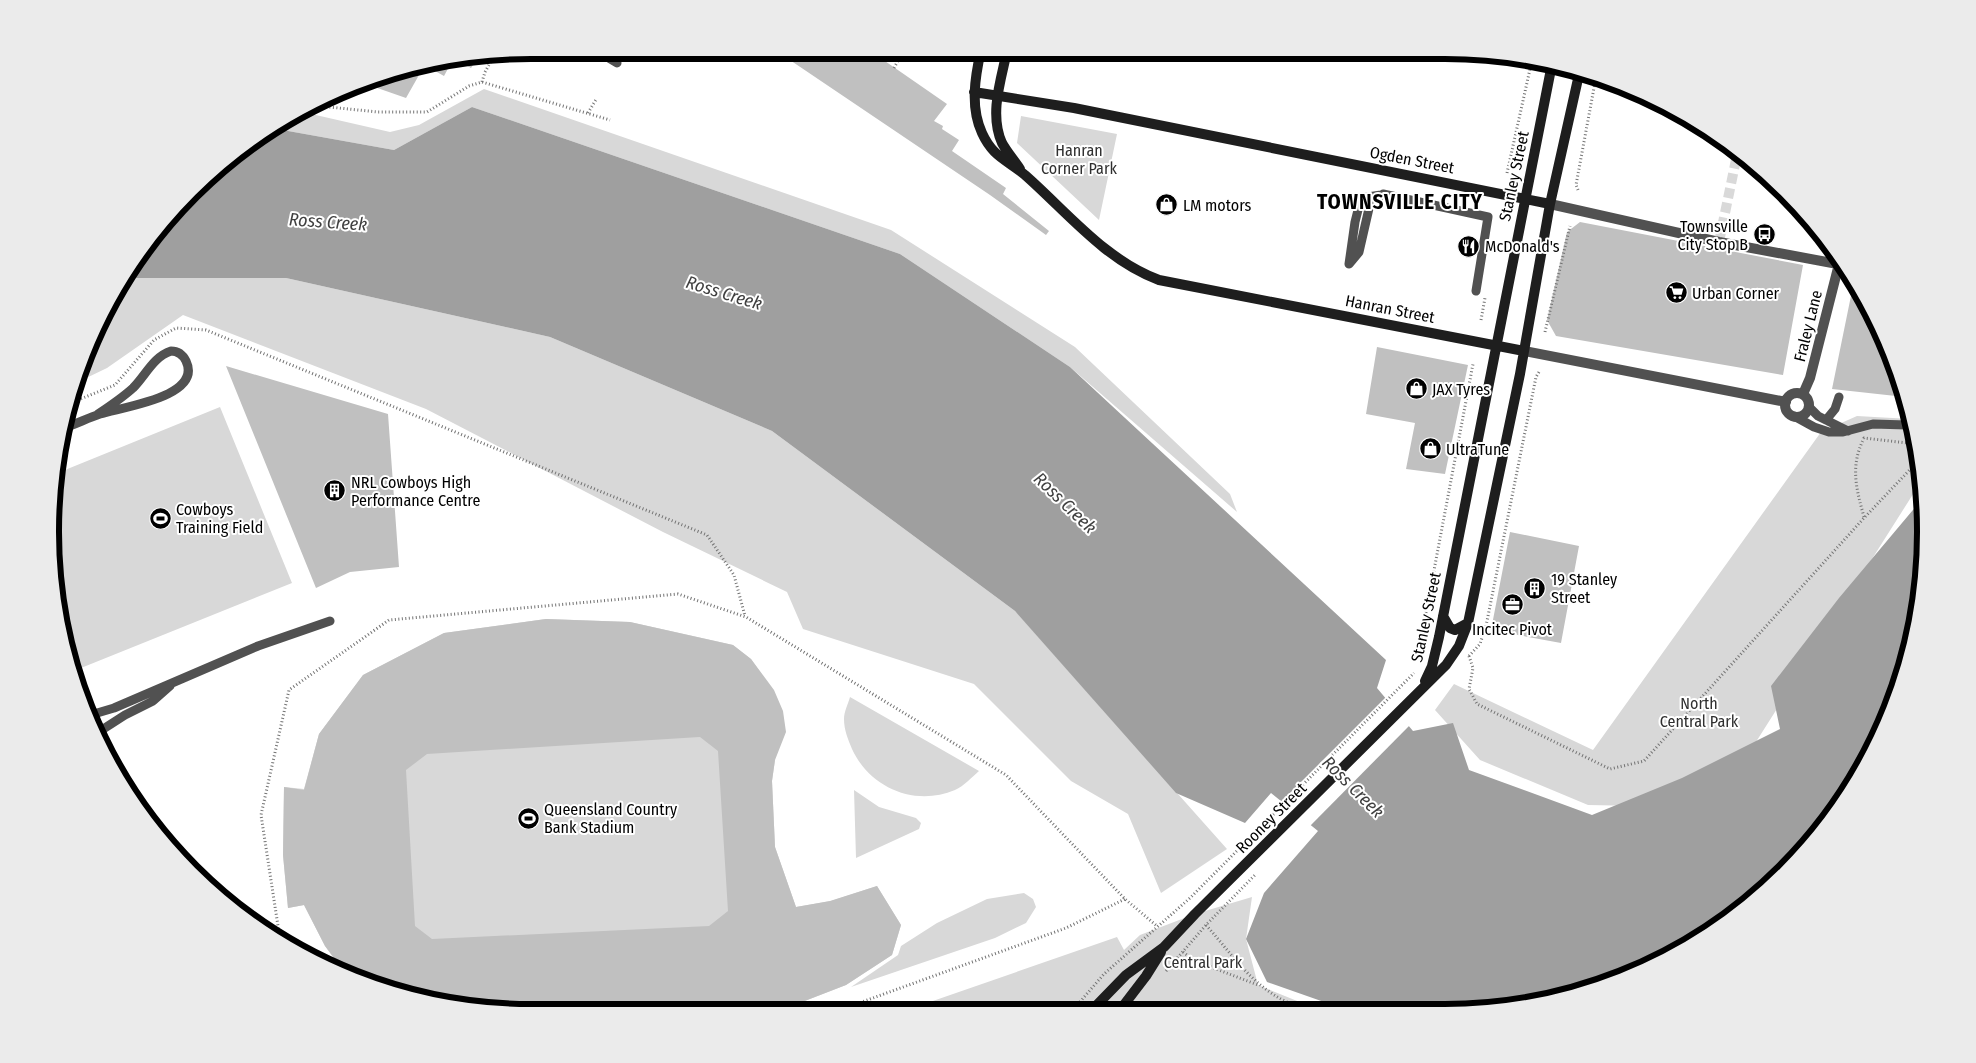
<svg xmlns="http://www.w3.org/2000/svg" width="1976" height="1063" font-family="'Fira Sans Condensed',sans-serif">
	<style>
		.green { fill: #d8d8d8 }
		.water { fill: #9f9f9f }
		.pier { fill: #fff }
		.building { fill: #c0c0c0; fill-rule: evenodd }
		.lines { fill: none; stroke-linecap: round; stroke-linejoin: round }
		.street-tunnel { stroke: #d9d9d9; stroke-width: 10; stroke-dasharray: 10 5; stroke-linecap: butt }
		.path { stroke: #737373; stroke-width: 3; stroke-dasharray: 1 2.5; stroke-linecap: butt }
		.lane { stroke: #515151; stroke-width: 9 }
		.street { stroke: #515151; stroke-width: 10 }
		.secondary { stroke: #1e1e1e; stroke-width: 10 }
		.labels { text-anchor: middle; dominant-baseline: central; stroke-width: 4; stroke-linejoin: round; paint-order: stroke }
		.park-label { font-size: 16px; fill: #2f2f2f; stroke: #fff }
		.street-label { font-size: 16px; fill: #000; stroke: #fff }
		.poi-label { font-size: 16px; fill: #000; stroke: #fff; text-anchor: start }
		.water-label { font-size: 18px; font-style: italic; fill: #404040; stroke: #fff }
		.district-label { font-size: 21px; font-weight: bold; letter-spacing: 1px; fill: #000; stroke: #fff }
		.rim { fill: none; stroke: #000; stroke-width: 6 }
	</style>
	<rect width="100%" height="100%" fill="#fff"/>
	<path class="green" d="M484 89 891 230 1075 347 1230 494 1237 512 1070 367 900 254 472 107 394 150 277 129 307 113 390 132 419 125Z
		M1021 116 1117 134 1099 220 1017 143Z
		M125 278H286L550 337 772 431 1015 611 1227 849 1161 893 1128 814 1071 781 974 684 803 629 787 592 663 532 426 409 183 315 107 368 78 382Z
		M220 407 292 583 76 670 51 563 60 472Z
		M1857 416 1910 419 1922 469V480L1742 764 1639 806 1588 805 1480 760 1435 710 1454 684 1593 750 1821 432Z
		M546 619 630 622 733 645 751 659 763 676 775 760 772 781 775 847 796 907 831 901 877 886 901 925 892 955 846 985 784 1009 769 1011 500 1012 407 997 345 973 325 946 304 905 288 908 283 855 284 787 304 789 319 734 363 675 444 633Z
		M850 697 979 771C972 777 964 786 955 790 915 807 870 788 852 749 848 739 844 730 844 719 844 712 848 704 850 697Z
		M854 790 879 807 916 818 921 823 919 829 856 858Z
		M1024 893 1033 899 1036 907 1026 923 995 938 851 987 898 955 901 946 937 923 987 899Z
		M1252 897 1246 939 1258 985 1317 1009 904 1011 1117 937 1124 950 1140 935 1195 914Z"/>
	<path class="water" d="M472 107 900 254 1070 367 1386 660 1377 688 1413 731 1453 723 1469 770 1592 815 1682 778 1780 729 1771 686 1839 598 1923 498 1925 563 1910 656 1876 745 1807 849 1737 914 1628 976 1508 1009H1344L1267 982 1246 939 1264 893 1318 831 1271 793 1245 823 1176 793 1015 611 772 431 550 337 286 278H125L131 264 238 150 277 129 394 150Z"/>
	<path class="pier" d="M1387 696 1410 725 1309 827 1280 803Z"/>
	<path class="building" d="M775 50H869L947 104 934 121 943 126 942 129 959 140 952 151 1006 188 1003 194 1049 231 1046 235 990 195Z
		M477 59 471 68 460 62 473 60Z
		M451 63 444 76 428 67Z
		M423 68 406 98 363 83 376 76Z
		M1580 222 1803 265 1783 375 1556 336 1547 320 1567 232Z
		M1854 281 1862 291 1901 377 1905 397 1832 389Z
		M1377 347 1468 365 1445 474 1406 469 1415 423 1366 414Z
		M226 366 388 414 399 567 350 572 316 588Z
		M1510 532 1579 546 1561 643 1491 630Z
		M546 619 630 622 733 645 751 659 774 690 783 711 786 732 775 760 772 781 775 847 796 907 830 901 877 886 901 925 892 955 846 985 784 1009 769 1011 500 1012 407 997 345 973 325 946 304 905 288 908 283 855 284 787 304 790 319 734 363 675 444 633ZM700 737 718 751 728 911 709 926 432 939 415 926 406 770 427 754Z"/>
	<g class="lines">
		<path class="street-tunnel" d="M1719 242 1738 150"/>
		<path class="path" d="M894 68 904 50
			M482 82 485 72 494 56
			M319 106 378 112H427L469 86 482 82 610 120
			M588 113 597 98
			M1507 173 1532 60
			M1578 190 1576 185 1596 77
			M1481 320 1485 298
			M1545 332 1570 226
			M68 404 115 385 154 340 176 328 206 330 707 535 734 575 745 616
			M1864 517C1856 488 1850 466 1864 438L1916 444
			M1422 651 1421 639 1473 364
			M1469 656 1480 644 1486 626 1536 377 1539 372
			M1469 656 1473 668 1469 689 1477 704 1610 769 1644 761 1864 518 1920 459
			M1206 925C1238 961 1256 993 1304 1009
			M280 939 261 815 289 690 389 620 678 594 746 617 1006 775 1125 899 1157 926
			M1183 952 1195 961 1258 985
			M1166 971 1206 925 1255 875
			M1073 1010 1104 974 1190 898 1414 673
			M837 1011 1066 928 1125 899"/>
		<path class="lane" d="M595 50 617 63
			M1349 264 1359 252 1370 204 1383 194 1488 217 1476 291
			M1349 264 1355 222 1361 198 1381 195
			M1809 407 1818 416 1848 431
			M1794 416 1814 427 1829 432H1843L1873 424 1907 425
			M1826 420 1835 409 1839 397
			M64 428C76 424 88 418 100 414 122 407 203 397 186 361 183 355 178 351 171 351 153 357 146 375 133 388 122 398 110 406 98 414
			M87 716 114 708 258 646 330 621
			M97 733 125 715 153 701 170 686"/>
		<path class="street" d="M1550 204 1719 242 1843 265
			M1524 351 1786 402
			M1785 405a12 12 0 1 1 24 0a12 12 0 1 1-24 0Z
			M1803 394 1810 378 1839 264"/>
		<path class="secondary" d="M981 50C975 77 970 107 982 133 993 157 1006 159 1025 175 1067 212 1105 260 1159 280L1524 351
			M1007 51C1001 80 989 114 1002 143 1007 152 1014 160 1020 169
			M974 92 1074 108 1550 204
			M1443 616 1450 628 1455 630 1468 623
			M1425 681 1432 666 1439 637 1552 64
			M1092 1010 1126 975 1164 947 1195 914 1446 665 1459 646 1468 623 1520 374 1550 204 1580 70
			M1120 1010 1146 976 1161 952"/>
	</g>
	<defs>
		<symbol id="shop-disc" viewBox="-11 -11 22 22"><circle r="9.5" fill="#000" stroke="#fff"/><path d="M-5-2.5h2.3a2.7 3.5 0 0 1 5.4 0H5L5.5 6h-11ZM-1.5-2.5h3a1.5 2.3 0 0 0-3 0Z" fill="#fff"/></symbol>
		<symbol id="bus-disc" viewBox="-11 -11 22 22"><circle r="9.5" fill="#000" stroke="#fff"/><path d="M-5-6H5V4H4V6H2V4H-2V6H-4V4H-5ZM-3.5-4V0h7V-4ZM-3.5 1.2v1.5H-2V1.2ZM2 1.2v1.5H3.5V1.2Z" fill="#fff"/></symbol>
		<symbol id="restaurant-disc" viewBox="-11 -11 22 22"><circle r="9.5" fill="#000" stroke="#fff"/><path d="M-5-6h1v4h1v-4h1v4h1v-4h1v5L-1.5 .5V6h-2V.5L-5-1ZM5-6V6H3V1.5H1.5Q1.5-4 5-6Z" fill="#fff"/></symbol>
		<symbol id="supermarket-disc" viewBox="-11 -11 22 22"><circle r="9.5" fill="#000" stroke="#fff"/><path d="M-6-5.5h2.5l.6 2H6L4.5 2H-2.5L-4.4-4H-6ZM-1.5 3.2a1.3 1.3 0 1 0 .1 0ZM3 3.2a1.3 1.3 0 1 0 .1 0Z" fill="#fff"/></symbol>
		<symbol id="building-disc" viewBox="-11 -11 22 22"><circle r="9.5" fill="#000" stroke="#fff"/><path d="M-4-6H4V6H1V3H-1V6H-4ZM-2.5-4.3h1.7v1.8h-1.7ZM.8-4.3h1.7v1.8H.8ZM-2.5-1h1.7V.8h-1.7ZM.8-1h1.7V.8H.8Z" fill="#fff"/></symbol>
		<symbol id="stadium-disc" viewBox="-11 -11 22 22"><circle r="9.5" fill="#000" stroke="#fff"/><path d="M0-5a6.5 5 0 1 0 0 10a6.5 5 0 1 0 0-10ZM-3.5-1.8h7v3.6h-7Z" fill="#fff"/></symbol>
		<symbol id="office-disc" viewBox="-11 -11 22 22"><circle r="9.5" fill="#000" stroke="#fff"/><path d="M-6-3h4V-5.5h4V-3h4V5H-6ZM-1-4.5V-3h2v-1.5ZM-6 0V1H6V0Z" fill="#fff"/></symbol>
	</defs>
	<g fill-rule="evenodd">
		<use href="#shop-disc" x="1154" y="192" width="25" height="25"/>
		<use href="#bus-disc" x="1752" y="222" width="25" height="25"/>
		<use href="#restaurant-disc" x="1456" y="234" width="25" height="25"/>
		<use href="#supermarket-disc" x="1664" y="280" width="25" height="25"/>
		<use href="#shop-disc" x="1404" y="376" width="25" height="25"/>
		<use href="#shop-disc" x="1418" y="436" width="25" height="25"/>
		<use href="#building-disc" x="322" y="478" width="25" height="25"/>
		<use href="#stadium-disc" x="148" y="506" width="25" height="25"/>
		<use href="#building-disc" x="1522" y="576" width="25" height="25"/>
		<use href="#office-disc" x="1500" y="592" width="25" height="25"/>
		<use href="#stadium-disc" x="516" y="806" width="25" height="25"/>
	</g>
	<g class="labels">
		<g class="park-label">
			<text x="1079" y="150">Hanran<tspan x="1079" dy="18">Corner Park</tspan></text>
			<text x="1699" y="703">North<tspan x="1699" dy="18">Central Park</tspan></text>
			<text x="1203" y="962">Central Park</text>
		</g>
		<g class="street-label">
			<text transform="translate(1412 160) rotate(11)">Ogden Street</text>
			<text transform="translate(1514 176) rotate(-78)">Stanley Street</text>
			<text transform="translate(1390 309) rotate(11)">Hanran Street</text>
			<text transform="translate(1808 326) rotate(-76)">Fraley Lane</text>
			<text transform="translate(1426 617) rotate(-78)">Stanley Street</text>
			<text transform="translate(1271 818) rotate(-45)">Rooney Street</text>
		</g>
		<g class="poi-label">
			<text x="1183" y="205">LM motors</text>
			<text x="1748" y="226" text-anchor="end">Townsville<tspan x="1748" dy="18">City Stop B</tspan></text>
			<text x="1485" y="246">McDonald's</text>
			<text x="1692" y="293">Urban Corner</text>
			<text x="1432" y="389">JAX Tyres</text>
			<text x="1446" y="449">UltraTune</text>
			<text x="351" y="482">NRL Cowboys High<tspan x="351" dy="18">Performance Centre</tspan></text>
			<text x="176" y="509">Cowboys<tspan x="176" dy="18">Training Field</tspan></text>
			<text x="1551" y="579">19 Stanley<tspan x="1551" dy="18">Street</tspan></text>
			<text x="1512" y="629" text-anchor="middle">Incitec Pivot</text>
			<text x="544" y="809">Queensland Country<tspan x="544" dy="18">Bank Stadium</tspan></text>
		</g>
		<g class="water-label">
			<text transform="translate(328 222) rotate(4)">Ross Creek</text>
			<text transform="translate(724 293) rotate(17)">Ross Creek</text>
			<text transform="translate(1065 503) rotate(44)">Ross Creek</text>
			<text transform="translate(1353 787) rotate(45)">Ross Creek</text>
		</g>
		<g class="district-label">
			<text x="1400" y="202">TOWNSVILLE CITY</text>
		</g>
	</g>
	<path d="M0 0H1976V1063H0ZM531 59H1445A472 472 0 0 1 1917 531V532A472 472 0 0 1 1445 1004H531A472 472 0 0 1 59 532V531A472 472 0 0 1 531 59Z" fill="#ebebeb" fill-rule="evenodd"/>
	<path class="rim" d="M531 59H1445A472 472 0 0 1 1917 531V532A472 472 0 0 1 1445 1004H531A472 472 0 0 1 59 532V531A472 472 0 0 1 531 59Z"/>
</svg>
